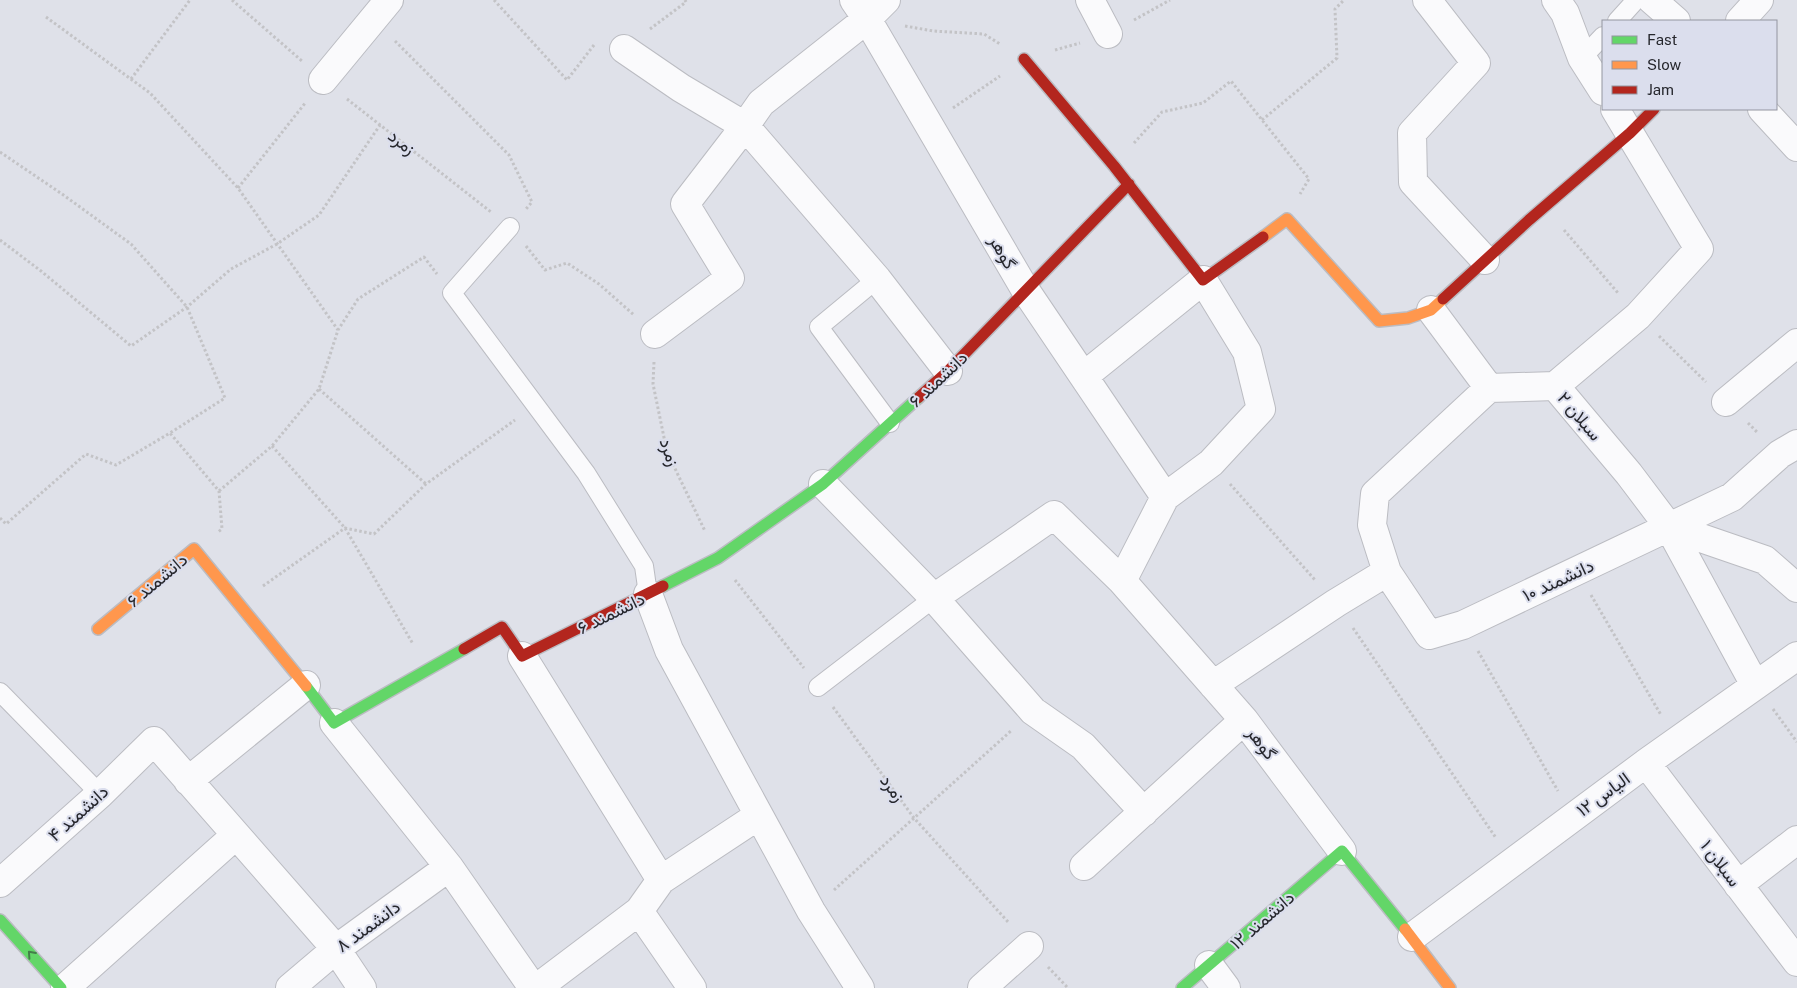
<svg xmlns="http://www.w3.org/2000/svg" width="1797" height="988" font-family="'Public Sans',Vazirmatn,sans-serif">
	<style>
		.lines { fill: none; stroke-linecap: round; stroke-linejoin: round }
		.lane-casing { stroke: #bbbcc2; stroke-width: 20 }
		.street-casing { stroke: #bbbcc2; stroke-width: 30 }
		.fast-casing { stroke: #bbbcc2; stroke-width: 14 }
		.slow-casing { stroke: #bbbcc2; stroke-width: 14 }
		.jam-casing { stroke: #bbbcc2; stroke-width: 14 }
		.path { stroke: #c3c3c6; stroke-width: 3; stroke-dasharray: 2.5 2.5; stroke-linecap: butt }
		.lane { stroke: #fafafc; stroke-width: 18 }
		.street { stroke: #fafafc; stroke-width: 28 }
		.fast { stroke: #63d668; stroke-width: 11 }
		.slow { stroke: #ff974d; stroke-width: 11 }
		.jam { stroke: #b3261e; stroke-width: 11 }
		.oneway { stroke: #447e4a }
		.labels { text-anchor: middle; dominant-baseline: central; stroke-width: 4; stroke-linejoin: round; paint-order: stroke }
		.street-label { font-size: 18px; fill: #26272d; stroke: #dbdeed }
	</style>
	<rect width="100%" height="100%" fill="#dfe1e9"/>
	<g class="lines">
		<defs>
			<path id="lane" d="M1617 21 1636 0
				M1582 58 1603 36
				M510 227 452 293 586 473 644 566 648 594
				M877 279 819 327 890 423
				M818 687 934 598
				M0 692 100 794"/>
			<path id="street" d="M854 0 867 19 1026 291 1165 497 1122 581
				M1090 0 1108 34
				M1427 0 1476 63 1412 133 1413 182 1485 260
				M1556 0 1565 13 1582 58 1603 91
				M1652 0 1676 21
				M1740 21 1759 0
				M624 49 681 88 745 126 877 279 948 371
				M323 80 389 0
				M1762 109 1797 147
				M1431 310 1489 388 1555 386 1629 474 1669 527 1755 685
				M655 334 730 278 685 204 745 126 761 103 867 19 886 0
				M1084 376 1203 280 1247 352 1261 409 1211 463 1165 497
				M1555 386 1638 316 1699 249 1615 109
				M1726 402 1797 343
				M823 484 934 598 1054 515 1122 581 1244 720 1342 851
				M1669 527 1765 560 1797 588
				M1387 572 1372 525 1375 494 1489 388
				M648 594 669 650 811 911 860 988
				M934 598 1033 711 1083 746 1144 812
				M522 656 661 880
				M1213 685 1336 603 1387 572 1429 635 1463 625 1732 497 1780 454 1797 444
				M334 723 449 867 533 988
				M1646 763 1797 962
				M188 781 306 685
				M1084 866 1244 720
				M0 883 100 794 154 741 336 949 362 988
				M1738 885 1797 840
				M639 911 692 988
				M1412 937 1646 763 1797 656
				M1209 965 1226 988
				M65 988 236 835
				M290 988 336 949 449 867
				M537 988 639 911 661 880 758 816
				M982 988 1029 946"/>
			<path id="fast" d="M663 586 718 558 823 484 918 398
				M306 686 334 723 464 649
				M0 920 61 988
				M1182 988 1342 851 1405 929"/>
			<path id="slow" d="M1263 237 1287 219 1379 321 1408 318 1431 310 1443 299
				M98 629 194 549 306 686
				M1405 929 1450 988"/>
			<path id="jam" d="M1024 59 1114 166 1203 280 1263 237
				M1443 299 1529 220 1630 133 1654 109
				M918 398 948 371 1129 184
				M464 649 502 627 522 656 663 586"/>
		</defs>
		<use href="#lane" class="lane-casing"/>
		<use href="#street" class="street-casing"/>
		<use href="#fast" class="fast-casing"/>
		<use href="#slow" class="slow-casing"/>
		<use href="#jam" class="jam-casing"/>
		<path class="path" d="M232 0 302 61
			M494 0 567 80 594 45H596
			M46 17 150 93 238 188 338 330
			M1134 20 1170 0
			M905 26 933 31 984 34 1000 44
			M650 29 686 2 685 0
			M395 41 509 155 532 202 526 209
			M1055 50 1080 43
			M131 79 190 0
			M347 99 491 212
			M953 108 1000 76
			M1262 120 1337 58 1335 9 1344 0
			M1134 143 1162 112 1203 103 1231 81 1309 179 1300 194
			M0 152 62 194 131 244 187 307 225 398 170 433
			M238 188 306 102
			M1564 230 1618 293
			M0 240 41 271 131 346 187 307 231 269 277 244 319 215 380 125
			M526 246 545 270 567 263 599 284 634 315
			M1659 336 1706 382
			M654 362 653 384 667 452 705 531
			M319 389 426 484
			M1748 423 1758 433
			M272 446 345 528 413 644
			M1230 484 1315 580
			M219 491 272 446 319 389 338 330 358 299 424 257 437 274
			M0 518 6 524 86 454 116 465 170 433 219 491 222 529 218 532
			M735 580 804 668
			M263 586 345 528 374 534 426 484 515 420
			M1591 595 1661 715
			M1353 628 1496 838
			M1478 651 1558 791
			M833 707 914 818 1009 923
			M1773 709 1797 742
			M834 890 1012 730
			M1048 967 1068 988"/>
		<use href="#lane" class="lane"/>
		<use href="#street" class="street"/>
		<use href="#fast" class="fast"/>
		<use href="#slow" class="slow"/>
		<use href="#jam" class="jam"/>
	</g>
	<defs><path id="oneway-chevron" d="M-2-3.5L2.5 0L-2 3.5" fill="none" stroke-width="1.6" stroke-linecap="round" stroke-linejoin="round" transform="scale(1.25)"/></defs>
	<use class="oneway" href="#oneway-chevron" transform="translate(31 954) rotate(-132)"/>
	<g class="labels">
		<g class="street-label">
			<text transform="translate(402 142) rotate(38)">زمرد</text>
			<text transform="translate(1003 252) rotate(60)">گوهر</text>
			<text transform="translate(938 379) rotate(-43)">دانشمند ۶</text>
			<text transform="translate(1580 416) rotate(50)">سبلان ۲</text>
			<text transform="translate(670 452) rotate(71)">زمرد</text>
			<text transform="translate(157 580) rotate(-40)">دانشمند ۶</text>
			<text transform="translate(1558 580) rotate(-25)">دانشمند ۱۰</text>
			<text transform="translate(611 613) rotate(-26)">دانشمند ۶</text>
			<text transform="translate(1262 743) rotate(53)">گوهر</text>
			<text transform="translate(893 788) rotate(54)">زمرد</text>
			<text transform="translate(1603 794) rotate(-36)">الیاس ۱۲</text>
			<text transform="translate(78 813) rotate(-42)">دانشمند ۴</text>
			<text transform="translate(1721 863) rotate(53)">سبلان ۱</text>
			<text transform="translate(1262 920) rotate(-41)">دانشمند ۱۲</text>
			<text transform="translate(368 926) rotate(-36)">دانشمند ۸</text>
		</g>
	</g>
	<rect x="1602" y="20" width="175" height="90" fill="#dbdeed" stroke="#9395a0"/>
	<rect x="1612" y="36" width="25" height="8" fill="#63d668" stroke="#9395a0"/>
	<text x="1647" y="45" font-size="15" fill="#26272d">Fast</text>
	<rect x="1612" y="61" width="25" height="8" fill="#ff974d" stroke="#9395a0"/>
	<text x="1647" y="70" font-size="15" fill="#26272d">Slow</text>
	<rect x="1612" y="86" width="25" height="8" fill="#b3261e" stroke="#9395a0"/>
	<text x="1647" y="95" font-size="15" fill="#26272d">Jam</text>
</svg>
